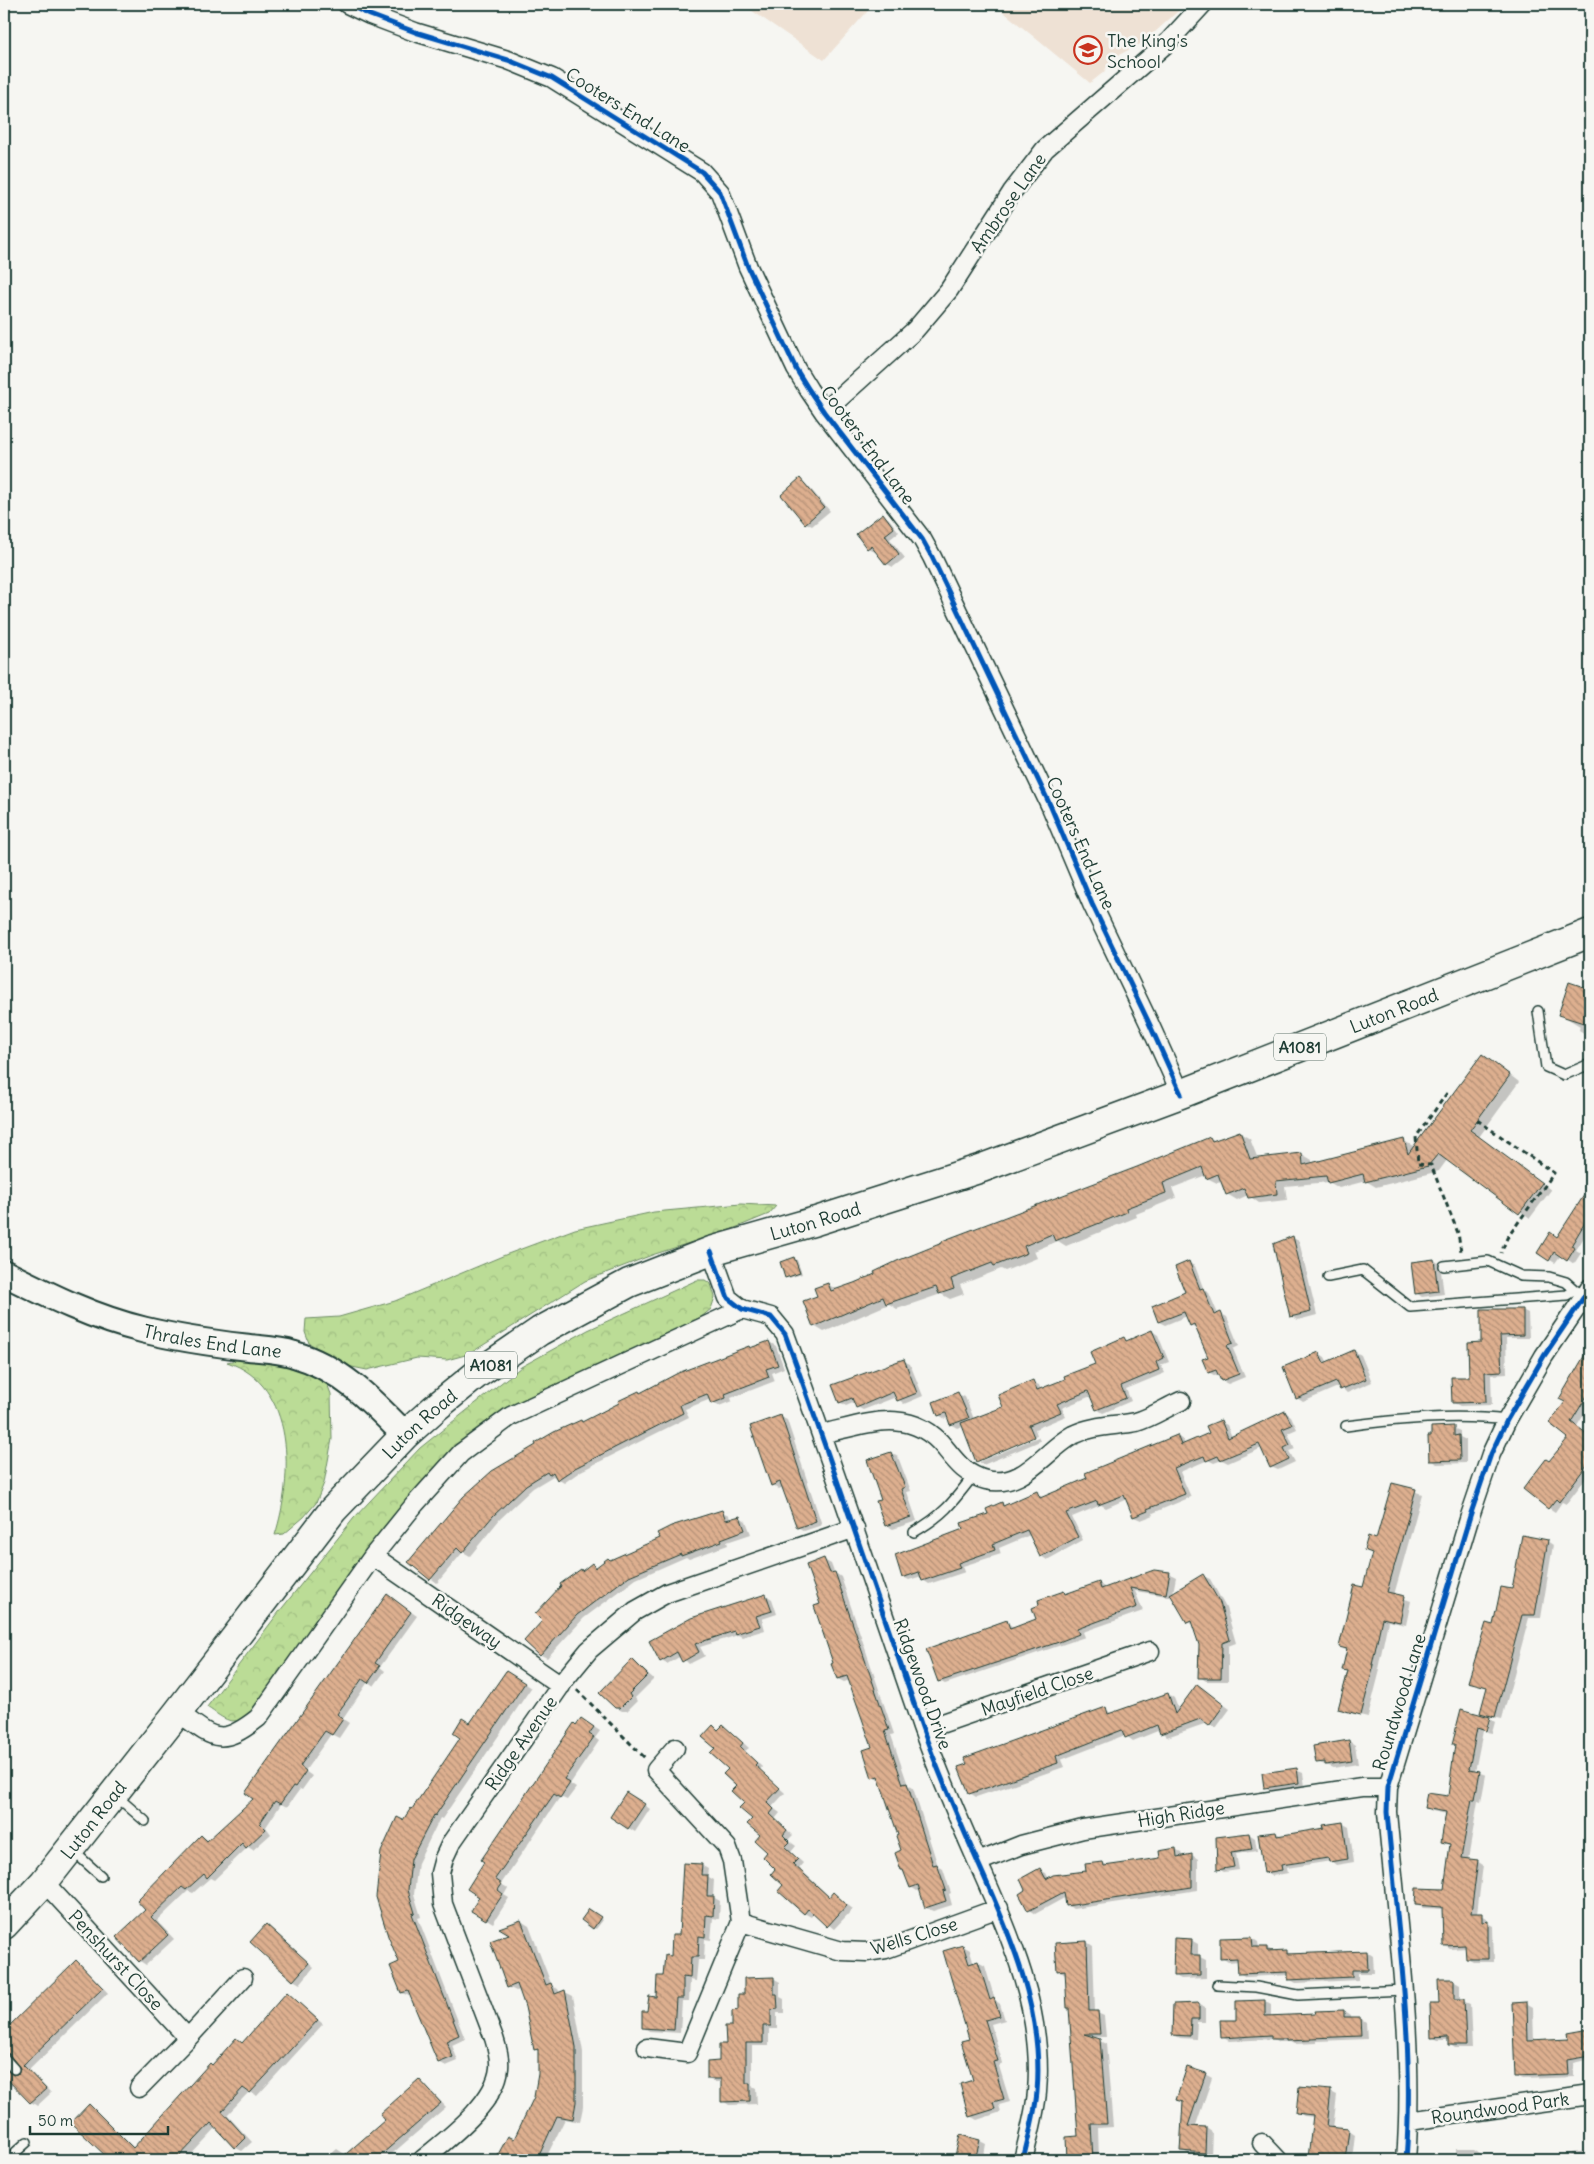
<svg xmlns="http://www.w3.org/2000/svg" width="1594" height="2164" font-family="Delius,sans-serif">
	<style>
		.built { fill: #eee1d4 }
		.forest { fill: url(#forest-crowns); stroke: #6d8c65 }
		.shadow { fill: #0003; fill-rule: evenodd }
		.building { fill: url(#building-back-hatch); stroke: #1f3d34 }
		.lines { fill: none; stroke-linecap: round; stroke-linejoin: round }
		.lane-casing { stroke: #1f3d34; stroke-width: 12 }
		.street-casing { stroke: #1f3d34; stroke-width: 21 }
		.secondary-casing { stroke: #1f3d34; stroke-width: 29 }
		.primary-casing { stroke: #1f3d34; stroke-width: 31 }
		.path { stroke: #1f3d34; stroke-width: 3; stroke-dasharray: 5 4; stroke-linecap: butt }
		.lane { stroke: #f6f6f2; stroke-width: 9 }
		.street { stroke: #f6f6f2; stroke-width: 18 }
		.secondary { stroke: #f6f6f2; stroke-width: 25 }
		.primary { stroke: #f6f6f2; stroke-width: 28 }
		.cycleway-casing { stroke: #f6f6f2; stroke-width: 8 }
		.cycleway { stroke: #0057b8; stroke-width: 5 }
		.labels { text-anchor: middle; dominant-baseline: central; stroke-width: 5; stroke-linejoin: round; paint-order: stroke }
		.shield { fill: #f6f6f2; stroke: #60746d; stroke-width: 1 }
		.shield-label { font-size: 16px; font-weight: bold; fill: #1f3d34 }
		.poi-label { font-size: 18px; fill: #1f3d34; stroke: #f6f6f2; text-anchor: start }
		.street-label { font-size: 18px; fill: #1f3d34; stroke: #f6f6f2 }
	</style>
	<defs>
		<pattern id="forest-crowns" width="20" height="18" patternUnits="userSpaceOnUse" patternTransform="scale(1.25)"><rect width="20" height="18" fill="#bbdc96"/><path d="M2 6a3 3 0 1 1 6 0M12 15a3 3 0 1 1 6 0" fill="none" stroke="#a0be82"/></pattern>
		<pattern id="building-back-hatch" width="6" height="6" patternUnits="userSpaceOnUse" patternTransform="scale(1.25)"><rect width="6" height="6" fill="#ddaf8f"/><path d="M-1 5l2 2M0 0l6 6M5-1l2 2" fill="none" stroke="#b39076"/></pattern>
	</defs>
	<rect width="100%" height="100%" fill="#f6f6f2"/>
	<filter id="ink" filterUnits="userSpaceOnUse"><feTurbulence type="fractalNoise" baseFrequency=".02" numOctaves="2"/><feDisplacementMap in="SourceGraphic" scale="10" xChannelSelector="R" yChannelSelector="G"/><feConvolveMatrix kernelMatrix="1 2 1 2 8 2 1 2 1" color-interpolation-filters="sRGB"/></filter>
	<g filter="url(#ink)">
		<path class="built" d="M742 4H874L824 60Z
			M994 4H1186L1144 42 1111 59 1104 72 1090 83Z"/>
		<path class="forest" d="M741 1204 776 1206 769 1214 730 1230 652 1255 585 1281 469 1354 447 1360 417 1358 367 1370 347 1366 309 1343 305 1332 306 1319 339 1317 395 1301 505 1255 575 1229 654 1212Z
			M697 1280H705L711 1284 715 1297 711 1309 683 1332 567 1380 504 1414 450 1458 253 1714C231 1727 226 1720 207 1707L279 1612 354 1518 420 1448 521 1367 588 1330Z
			M251 1357 300 1364 326 1381 331 1394 332 1439 324 1483 316 1503 304 1517 284 1534 275 1535C293 1478 297 1385 227 1362Z"/>
		<path class="shadow" d="M800 480 806 484 830 511 812 526 806 523Z
			M883 515 889 519 899 532 890 539 905 558 893 567 887 564 876 550 875 552 868 548Z
			M1570 984 1590 990V1037L1579 1030 1580 1026 1560 1014Z
			M1492 1061 1519 1082 1479 1137 1551 1190 1530 1218 1447 1160 1439 1171 1376 1187 1366 1181 1339 1188 1329 1182 1285 1186 1287 1200 1259 1203 1248 1195 1237 1200 1227 1194 1222 1182 1217 1183 1207 1178 1206 1175 1172 1188 1176 1198 1136 1214 1137 1217 1066 1246 1058 1241 1034 1251 1037 1258 1005 1271 1001 1269 960 1285 964 1294 950 1299 941 1294 897 1309 889 1304 824 1332 814 1326 819 1297 827 1284 838 1290 1210 1138 1216 1141 1240 1133 1250 1139 1258 1159 1302 1154 1312 1160V1164L1404 1141 1415 1147Z
			M1590 1180V1228L1576 1250 1581 1253 1574 1264 1561 1255 1555 1263 1538 1253 1558 1239 1586 1194 1582 1192Z
			M1293 1238 1299 1241 1317 1315 1298 1320 1291 1316Z
			M794 1259 797 1260 802 1274 789 1278 786 1277Z
			M1434 1260 1440 1264 1444 1294 1422 1297 1416 1293Z
			M1188 1263 1195 1266 1204 1290 1209 1293 1218 1314 1220 1313 1227 1317 1239 1346 1233 1349 1245 1377 1228 1384 1222 1381 1219 1374 1215 1376 1209 1372V1357L1197 1328 1191 1325 1187 1316 1165 1325 1159 1322 1187 1293Z
			M1522 1310 1528 1313 1529 1338H1506L1507 1374 1491 1375 1492 1405 1460 1406 1454 1403 1471 1378 1482 1343Z
			M1152 1331 1158 1335 1169 1362 1161 1365 1165 1373 1126 1389 1131 1401 1103 1413 1097 1409 1091 1396 1062 1408 1066 1416 1035 1429 1037 1435 979 1459V1462L1038 1437 1040 1441 983 1465 977 1461 963 1426 958 1428 951 1424 949 1417 945 1419 939 1415 958 1394 965 1397 974 1419 1005 1407 1033 1382 1039 1385 1041 1390 1067 1379 1097 1364 1124 1339 1128 1341Z
			M769 1342 776 1346 784 1368 772 1373 775 1381 731 1398 732 1401 719 1406 712 1403 711 1399 685 1409 689 1417 581 1471 564 1483 553 1476 533 1488 500 1519 470 1556 463 1552 437 1583 409 1561 581 1421 583 1422 641 1394 749 1347 752 1349Z
			M1354 1351 1361 1355 1372 1382 1347 1393 1340 1386 1303 1402 1297 1398 1319 1353 1325 1357 1328 1363Z
			M1589 1352H1590V1405L1577 1426 1590 1436V1473L1566 1504 1562 1502 1555 1512 1549 1508 1550 1462 1569 1437 1567 1402Z
			M904 1361 910 1364 923 1396 904 1404 896 1397 863 1410 857 1407 855 1402 846 1406 840 1402Z
			M1285 1412 1291 1416 1297 1429 1288 1433 1295 1449 1289 1451 1295 1462 1278 1470 1271 1467 1262 1448 1228 1463 1222 1460 1214 1463 1208 1460 1180 1472 1191 1497 1153 1513 1154 1515 1141 1520 1134 1517 1127 1499 1106 1508 1101 1505 1072 1517 1083 1540 1047 1560 1041 1556 1030 1535 999 1548 1001 1554 963 1566 965 1572 929 1584 923 1580 922 1576 909 1580 903 1577 1002 1504 1006 1506 1037 1493 1043 1498 1089 1479 1177 1436 1183 1440 1185 1444 1211 1434 1221 1422 1227 1425 1232 1437Z
			M781 1417 787 1420 822 1525 804 1531 798 1527 783 1487 779 1489 772 1485Z
			M1453 1428 1460 1431V1437L1466 1440V1463L1437 1464 1430 1460Z
			M891 1453 898 1457 911 1491 907 1492 917 1521 893 1529 886 1525 882 1501Z
			M1393 1484 1422 1494 1394 1595 1411 1601 1406 1625 1388 1621 1378 1669 1380 1670 1368 1717 1346 1712 1340 1708 1349 1672 1344 1669 1347 1651 1341 1647 1363 1588 1373 1554 1365 1550 1377 1540Z
			M722 1512 729 1515 730 1520 740 1517 746 1521 751 1534 727 1542 728 1545 689 1559 686 1557 636 1579 584 1618 547 1658 541 1655 544 1621 581 1570 583 1572 592 1565 597 1568Z
			M1547 1541 1553 1545 1541 1618H1529L1502 1719 1488 1716 1481 1712 1488 1688 1469 1681 1494 1626 1513 1590Z
			M824 1560 831 1564 834 1572 841 1577 894 1734 891 1735 908 1785 913 1788 938 1866 943 1869 951 1893 949 1894 952 1905 933 1911 926 1908 920 1890 917 1891 911 1887 905 1872 902 1870 903 1851 900 1836 880 1781 873 1777V1748L850 1680 844 1682 838 1679 821 1605Z
			M1170 1574 1176 1577 1173 1593 1203 1576 1210 1579 1226 1608 1236 1643 1228 1646V1681H1206L1200 1677V1645L1193 1625 1188 1622 1173 1597 1135 1591 1143 1611 1083 1632 1085 1637 945 1684 939 1681 1007 1622 1014 1628 1038 1619 1064 1592 1067 1595 1099 1583 1106 1589Z
			M766 1595 772 1599 777 1614 762 1619 765 1630 742 1637 738 1635 700 1647 705 1656 689 1664 681 1656 667 1664 661 1661Z
			M393 1599 417 1616 380 1667 385 1671 374 1686 368 1682 343 1719 349 1723 339 1738 331 1734 305 1771 312 1776 302 1790 300 1789 287 1807 281 1804 266 1827 271 1834 253 1850 248 1847 214 1880 210 1878 193 1893 188 1891 157 1921 174 1939 146 1965 140 1961 147 1910 202 1836 209 1841 255 1799Z
			M632 1660 654 1679 635 1698 637 1701 627 1711H622L615 1707Z
			M513 1676 531 1688 442 1819 440 1818 418 1863 414 1894 421 1917 418 1918 465 2039 452 2045 458 2061 446 2066 439 2062 412 1995 409 1996 402 1993 404 1821 470 1725Z
			M1204 1690 1230 1709 1216 1728 1207 1723 1167 1737 1160 1730 1133 1741 1125 1735 1061 1760 1064 1767 976 1797 970 1793 1105 1709 1112 1714 1168 1694 1174 1698 1179 1711Z
			M1488 1718 1485 1731H1483L1475 1771 1486 1775 1481 1802 1478 1801 1468 1860 1477 1861 1483 1865 1477 1914 1487 1918V1923L1493 1926 1494 1962H1473L1467 1959V1948L1450 1949 1444 1945V1909L1423 1908 1417 1905 1445 1890 1451 1846 1442 1842 1447 1814 1432 1811 1426 1808 1449 1798 1456 1744Z
			M1490 1719 1495 1722 1492 1733 1487 1732Z
			M588 1723 600 1731 595 1738 599 1741 570 1784 576 1788 567 1800 560 1797 501 1884 508 1888 504 1895 509 1898 493 1923 472 1910 577 1726Z
			M713 1726 719 1730 723 1726 729 1730 749 1748 745 1751 762 1767 760 1770 785 1793 772 1807 780 1813 775 1819 793 1835 788 1840 796 1846 791 1852 803 1863 799 1868 830 1897 833 1894 853 1909 834 1929 814 1913 811 1917 804 1913 785 1885 738 1786 716 1748Z
			M1349 1741 1355 1745 1358 1764 1333 1768 1317 1762Z
			M1296 1770 1303 1773 1305 1786 1272 1791 1265 1787Z
			M633 1797 650 1809 635 1832 611 1817Z
			M1342 1823 1349 1827 1354 1862 1336 1865 1331 1861 1287 1868 1288 1873 1272 1876 1266 1872 1276 1833 1282 1836 1325 1829Z
			M1249 1834 1255 1838 1257 1851 1236 1854 1239 1870 1224 1872 1218 1869 1217 1838Z
			M1175 1849 1181 1852 1182 1857 1192 1855 1198 1859V1890L1073 1909 1067 1905 1066 1897 1035 1914 1029 1910 1027 1890 1040 1870 1046 1873 1049 1879 1088 1872 1103 1863 1109 1866 1162 1859Z
			M701 1865 708 1869 707 1876 714 1880 713 1897 720 1901 719 1919 713 1918 711 1940 705 1939 704 1960H698L696 1981 690 1980 689 2001H682L680 2033 649 2031 643 2027 648 2013 657 1998 680 1936Z
			M592 1912 603 1920 596 1929 594 1928Z
			M521 1921 529 1926 552 1986 558 1989 560 1993 565 1992 573 1996 583 2052V2107L580 2122 565 2119 545 2160H496L509 2137 514 2141 535 2097 539 2074V2052L535 2049 526 2007 520 1990 516 1991 508 1987 511 1935Z
			M266 1925 314 1967 300 1984 293 1980Z
			M1252 1938 1258 1942 1259 1948H1267L1274 1952H1287L1293 1955 1367 1952 1373 1956 1374 1973H1358V1980L1296 1983 1289 1979V1975L1246 1977 1239 1973V1961L1228 1962 1222 1958Z
			M1191 1940 1198 1944V1956L1206 1960V1978L1181 1979 1175 1976Z
			M1087 1942 1093 1946 1095 2012 1104 2016 1106 2037H1091L1106 2044 1113 2127 1098 2128 1099 2160H1068L1067 2138 1079 2137 1066 1974 1058 1970Z
			M963 1946 970 1950 974 1964 978 1962 985 1966 995 2000 1000 2004 1005 2020 991 2024 1003 2064 999 2066 1010 2102 999 2105 1001 2112 977 2120 970 2116 974 2081Z
			M76 1962 82 1965 108 1993 29 2070 51 2093 37 2106 31 2102 13 2084 11 2087 4 2083V2036ZM9 2055 22 2068 19 2075 14 2076 5 2067 4 2059Z
			M773 1978 780 1982V1997L784 1999V2013H777V2029H769V2046H752V2086L756 2088 757 2104 729 2105 723 2101 722 2082H715L708 2079 720 2062 745 1996Z
			M1453 1980 1460 1984V2000L1470 2004 1472 2048H1455L1449 2044V2040H1438L1432 2037 1440 2005Z
			M288 1994 323 2024 257 2096 249 2092 227 2115 252 2142 242 2151 236 2148 217 2127 186 2160H161L155 2154 149 2160H110L73 2123 89 2106 95 2110 135 2149 213 2066 243 2044Z
			M1264 2001 1271 2005V2017L1316 2015 1344 2011 1350 2015V2018H1360L1366 2022 1367 2039 1317 2041V2043L1294 2044 1290 2042H1279L1273 2039 1229 2041 1222 2037 1238 2021Z
			M1526 2003 1533 2007 1534 2042 1571 2040 1587 2031 1586 2025 1590 2024V2059L1573 2063 1574 2077 1523 2079 1516 2076Z
			M1199 2004 1205 2008V2022H1197L1196 2039 1180 2038 1174 2035Z
			M1205 2074 1212 2078 1195 2128H1206L1212 2132 1211 2156 1188 2154 1182 2150 1184 2103 1178 2100Z
			M419 2081 425 2085 446 2107 385 2160H324L337 2149 346 2155 386 2120Z
			M1300 2088 1331 2092 1337 2095 1333 2129 1349 2130 1355 2134 1352 2160H1355H1315L1309 2157 1314 2117 1304 2116 1297 2112Z
			M961 2137 980 2141 986 2144 983 2160H956Z
			M1590 2147V2160H1530L1572 2155V2153L1586 2151 1585 2148Z
			M1457 2149H1474L1480 2153V2160H1457Z"/>
		<path class="building" d="M800 478 824 507 805 524 781 495Z
			M883 513 894 528 885 535 899 554 886 565 871 546 867 549 856 534Z
			M1569 982 1590 989V1025L1558 1015Z
			M1482 1054 1510 1075 1470 1130 1542 1183 1519 1214 1438 1154 1428 1166 1365 1182 1363 1174 1328 1183 1326 1176 1276 1181 1277 1194 1248 1198 1244 1188 1226 1195 1218 1174 1206 1179 1202 1167 1163 1183 1166 1193 1126 1208 1127 1212 1055 1241 1052 1234 1024 1246 1027 1253 994 1266 992 1263 951 1279 954 1289 939 1294 936 1287 886 1304 883 1297 813 1327 803 1301 817 1296 814 1288 828 1283 831 1291 854 1283 875 1274 874 1272 897 1261 942 1243V1241L1137 1167 1210 1137 1212 1141 1240 1131 1250 1159 1302 1153 1303 1165 1404 1139 1408 1154Z
			M1590 1186V1214L1571 1246 1575 1248 1567 1261 1554 1252 1549 1261 1537 1253 1550 1232 1557 1237Z
			M1293 1236 1311 1312 1290 1317 1273 1244Z
			M794 1257 800 1273 785 1278 780 1262Z
			M1434 1259 1438 1291 1415 1294 1411 1262Z
			M1189 1261 1200 1289 1203 1288 1214 1315 1221 1312 1233 1343 1227 1345 1239 1374 1221 1381 1216 1370 1208 1373 1202 1359 1208 1357 1194 1324 1190 1326 1184 1312 1158 1322 1152 1306 1185 1292 1175 1267Z
			M1481 1309H1523V1335L1500 1336 1502 1371 1485 1372 1486 1402 1452 1403 1451 1377H1469L1468 1343 1481 1342Z
			M1152 1330 1164 1358 1156 1362 1159 1370 1121 1386 1126 1398 1096 1410 1088 1391 1057 1404 1061 1412 1029 1425 1034 1437 976 1462 961 1423 1003 1407 998 1395 1033 1380 1037 1390 1065 1379 1064 1376 1095 1364 1090 1352 1124 1337 1126 1341Z
			M769 1341 778 1365 766 1369 769 1377 725 1394 726 1398 711 1404 707 1394 680 1405 683 1413 575 1468 557 1480 553 1472 549 1475 547 1472 526 1485 493 1516 462 1553 457 1548 430 1580 408 1562 463 1497 492 1471 536 1445 535 1443 554 1432 581 1420 582 1422 619 1403 618 1401 639 1391 640 1393 678 1373 749 1346 750 1348Z
			M1590 1346V1391L1571 1422 1590 1436V1461L1559 1502 1556 1499 1548 1509 1523 1489 1546 1459 1549 1461 1568 1438 1549 1423 1565 1402 1559 1399Z
			M1354 1350 1366 1379 1340 1390 1336 1382 1296 1399 1283 1367 1319 1352 1324 1363Z
			M904 1359 917 1393 897 1401 893 1392 856 1408 852 1398 839 1403 832 1385Z
			M958 1392 969 1418 950 1425 946 1413 938 1416 933 1402Z
			M1285 1411 1292 1425 1282 1429 1290 1445 1284 1448 1289 1459 1270 1468 1259 1444 1220 1460 1218 1456 1206 1461 1204 1456 1174 1468 1185 1494 1147 1509 1148 1511 1133 1517 1124 1495 1098 1505 1097 1501 1066 1513 1078 1537 1040 1557 1027 1530 993 1544 995 1550 958 1563 960 1568 922 1581 919 1572 902 1578 895 1555 963 1529 961 1523 988 1514 986 1509 1002 1502 1003 1506 1037 1491 1040 1498 1087 1478 1085 1473 1177 1435 1181 1445 1209 1433 1206 1426 1221 1420 1228 1438Z
			M781 1415 816 1521 797 1528 780 1482 771 1486 750 1426Z
			M1454 1426V1436L1459 1435 1460 1460 1429 1461 1428 1436H1431V1427Z
			M891 1452 905 1487 901 1489 911 1517 885 1526 876 1501 881 1500 867 1460Z
			M1392 1483 1416 1489 1387 1592 1405 1596 1400 1622 1382 1618 1372 1665H1374L1361 1715 1338 1709 1348 1671 1342 1670 1347 1649 1339 1647 1354 1585 1363 1587 1372 1553 1364 1550 1368 1536 1376 1539Z
			M722 1510 726 1520 740 1516 745 1530 721 1539 722 1541 681 1556V1554L629 1576 577 1615 540 1656 524 1641 542 1621 535 1614 561 1586 560 1584 581 1569 582 1571 592 1563 595 1568 608 1558 610 1560 660 1538 657 1533 671 1526Z
			M1522 1535 1548 1540 1535 1615H1522L1495 1717 1480 1713 1487 1687 1468 1682 1486 1623 1493 1625 1501 1587 1512 1589Z
			M824 1558 830 1573 835 1572 889 1730 885 1731 903 1784 907 1783 933 1865 937 1864 946 1890 943 1891 946 1901 925 1908 918 1885 910 1888 903 1870H901L895 1853 901 1850 896 1836 898 1835 878 1776 872 1778 863 1750 872 1747 847 1676 837 1679 831 1664 833 1663 814 1606 820 1604 806 1565Z
			M1154 1570 1170 1572 1166 1594 1130 1588 1137 1607 1077 1629 1079 1634 1059 1642 938 1682 926 1649 1007 1620 1010 1629 1036 1619 1032 1608 1039 1605 1038 1600 1064 1591 1065 1594 1099 1582 1101 1589Z
			M1203 1574 1220 1603 1230 1640 1222 1643 1221 1678H1198L1199 1645 1191 1621 1187 1623 1170 1594Z
			M387 1594 411 1612 375 1663 380 1666 368 1683 362 1679 337 1714 343 1719 332 1735 325 1731 300 1766 306 1771 295 1787 293 1786 280 1804 275 1801 260 1823 266 1829 246 1848 242 1843 207 1878 204 1874 186 1890 182 1887 151 1917 168 1935 139 1962 116 1937 145 1910 137 1901 201 1835 207 1841 253 1799 245 1793Z
			M766 1594 772 1611 756 1616 760 1626 735 1634 734 1631 695 1644 699 1652 682 1662 677 1652 660 1662 649 1641 691 1618Z
			M632 1659 648 1675 629 1694 631 1697 620 1708H615L599 1693Z
			M506 1671 525 1683 435 1816 434 1815 411 1859 408 1890 415 1913 412 1914 459 2035 446 2041 453 2057 438 2063 408 1991 401 1993 390 1966 399 1962 388 1936 376 1897 381 1852 397 1817 403 1820 411 1808 412 1809 460 1738 453 1733 462 1718 470 1723Z
			M1197 1684 1224 1705 1209 1726 1200 1719 1160 1734 1157 1725 1125 1738 1122 1730 1056 1756 1058 1763 969 1794 958 1767 967 1764 964 1758 1106 1707 1108 1714 1168 1693 1175 1714Z
			M1461 1709 1490 1717 1486 1731 1477 1728 1469 1769 1480 1771 1475 1799H1472L1461 1858 1478 1860 1471 1913H1482V1922L1488 1921V1959H1466L1465 1945 1443 1946 1442 1907 1415 1905 1416 1888 1444 1889 1450 1844 1441 1842 1446 1812 1424 1808 1427 1793 1448 1796 1455 1744H1452Z
			M581 1718 594 1727 589 1734 594 1737 564 1779 570 1783 560 1798 554 1794 495 1879 502 1884 498 1890 503 1894 486 1920 471 1911 479 1897 467 1889 484 1862 481 1860 574 1723 576 1725Z
			M713 1725 718 1730 723 1725 743 1743 740 1747 757 1763 755 1765 780 1788 767 1802 774 1809 770 1814 787 1830 783 1835 790 1842 785 1847 798 1859 793 1864 829 1897 833 1892 847 1905 827 1927 808 1909 804 1914 778 1891 783 1885 771 1874 775 1869 763 1857 767 1852 755 1841 760 1835 747 1824 752 1819 739 1808 744 1803 731 1791 736 1786 723 1774 728 1769 710 1753 715 1748 702 1737Z
			M1349 1740 1352 1761 1325 1765V1762L1316 1763 1313 1746Z
			M1297 1768 1299 1783 1264 1788 1262 1773Z
			M626 1792 645 1804 628 1829 610 1817Z
			M1343 1822 1348 1859 1329 1862 1328 1858 1281 1865 1282 1870 1264 1873 1258 1834 1276 1832 1277 1836 1324 1828 1323 1825Z
			M1249 1833 1252 1849 1231 1852 1234 1867 1217 1870 1216 1837Z
			M1176 1848 1177 1857 1192 1854V1887L1066 1906 1064 1892 1028 1911 1019 1894 1025 1890 1020 1879 1040 1868 1046 1879 1053 1875 1086 1871 1085 1864 1103 1862 1104 1866 1160 1858 1159 1851Z
			M683 1863 702 1864 701 1875H708L707 1896H714L713 1916 706 1915 705 1937 699 1936 698 1957H691L690 1978 683 1977V1998H676L674 2030 642 2028V2011H647L649 1996 656 1997 657 1976H663L665 1955 671 1956 672 1935H679Z
			M589 1909 601 1917 593 1929 581 1920Z
			M521 1920 546 1985 551 1983 555 1994 565 1990 576 2047V2102L573 2119 557 2116 537 2160H495L508 2136 514 2139 534 2097 538 2074V2049L534 2050 525 2007 517 1984 507 1988 490 1941 509 1934 499 1928Z
			M266 1924 309 1963 293 1981 250 1942Z
			M1252 1937 1253 1947H1267V1951L1287 1950V1954L1367 1951 1368 1970H1352V1977L1288 1980V1972L1238 1974 1237 1958 1220 1959V1938Z
			M1174 1938 1192 1939 1191 1955H1200V1975L1173 1976Z
			M1087 1941 1089 2011H1098L1100 2034H1084L1100 2039 1107 2124H1091L1093 2160H1067L1066 2137 1078 2136 1069 2008H1067L1065 1970 1057 1971 1055 1943Z
			M963 1945 969 1964 978 1961 990 2000 994 1998 1000 2016 985 2020 998 2061 993 2062 1004 2099 993 2102 995 2109 969 2117 960 2084 973 2080 961 2041 969 2039 943 1951Z
			M76 1960 103 1988 23 2065 46 2089 30 2103 4 2076V2067L13 2075 19 2073 20 2068 9 2054 4 2052V2031Z
			M774 1977V1994H777L778 2009 771 2010V2026H763V2043H746V2083H750V2101L721 2102V2079H707V2062L719 2061V2044H726L725 2026H732V2011L738 2010V1994H744V1978Z
			M1438 1979H1454V1999H1464L1466 2045H1448V2037L1431 2038 1430 2004H1439Z
			M287 1992 318 2020 250 2093 243 2088 222 2111 246 2138 235 2149 211 2123 176 2160H110L71 2123 89 2104 133 2148 210 2063 212 2065 236 2038 242 2043Z
			M1265 2000V2016L1315 2014 1314 2011 1344 2010V2017H1360L1361 2036 1311 2038V2040L1286 2041V2039H1271V2035L1221 2038 1220 2020H1236V2001Z
			M1527 2002 1528 2041 1569 2039 1568 2033 1590 2029V2056L1567 2060 1568 2074 1515 2076 1512 2003Z
			M1199 2003V2019H1191L1190 2036 1172 2035 1173 2004Z
			M1187 2067 1206 2073 1188 2126 1206 2127 1205 2153 1180 2151 1183 2102 1176 2100Z
			M419 2079 441 2103 375 2160H339L385 2120 380 2114Z
			M1299 2087 1331 2090 1327 2127 1349 2129 1345 2160 1308 2158 1313 2115 1296 2113Z
			M960 2135 980 2140 975 2160H954Z"/>
		<g class="lines">
			<defs>
				<path id="lane" d="M1538 1011 1546 1067 1564 1075 1590 1064
					M1444 1266 1488 1261 1521 1276 1549 1277 1566 1282 1575 1290
					M1328 1277 1363 1270 1410 1307 1567 1295 1575 1290 1585 1295
					M1346 1426C1399 1419 1454 1414 1507 1420
					M914 1532C944 1515 953 1502 973 1476
					M115 1795 145 1821
					M72 1850 101 1876
					M1217 1985 1256 1987 1298 1995 1403 1990
					M4 2058 14 2069
					M7 2160 27 2142"/>
				<path id="street" d="M347 4 370 15 415 32 508 60 552 78 702 172 720 192 748 267 796 369 809 390 824 412 922 539 932 557 1051 807 1092 904 1149 1023 1181 1094
					M824 412 915 330 949 290 1012 192 1045 149 1168 42 1203 4
					M711 1251 728 1298 742 1309 771 1317 785 1334C833 1465 877 1596 922 1727 939 1774 959 1820 979 1865 1011 1936 1044 2012 1037 2092 1035 2115 1028 2138 1023 2160
					M822 1434C866 1424 911 1405 945 1448 957 1463 966 1475 986 1480 1024 1489 1044 1451 1073 1435 1093 1425 1115 1426 1136 1422 1151 1418 1167 1407 1181 1401
					M373 1556 561 1686
					M178 1712C213 1738 220 1748 258 1718L373 1556 415 1504 461 1453 511 1416 742 1309
					M923 1730 1150 1651
					M978 1862 1021 1845 1083 1829 1362 1787H1388
					M44 1882 188 2038 139 2088
					M741 1922 842 1951 866 1952 886 1949 999 1908
					M188 2038 243 1978
					M647 2048 687 2053 741 1922 732 1861 727 1847 656 1770 675 1748
					M1409 2121 1590 2095
					M1262 2143 1278 2160
					M422 2160C447 2139 496 2103 499 2068 500 2057 497 2048 494 2038L443 1904 440 1873 444 1858 451 1843 566 1678 589 1650 635 1611 667 1593 855 1528
					M1406 2160C1415 2044 1397 1927 1387 1812L1388 1787 1470 1516 1491 1454 1507 1420 1544 1356 1590 1288"/>
				<g id="secondary">
					<path id="s1" d="M4 1273C50 1296 94 1318 144 1330 177 1338 211 1343 245 1347 260 1349 278 1349 293 1354 340 1367 373 1402 405 1435"/>
				</g>
				<g id="primary">
					<path id="s2" d="M4 1925 44 1882 178 1712 333 1510 405 1435 434 1409 477 1374 540 1331 629 1283 711 1251 816 1221 982 1168 1181 1094 1590 933"/>
				</g>
			</defs>
			<use href="#lane" class="lane-casing"/>
			<use href="#street" class="street-casing"/>
			<use href="#secondary" class="secondary-casing"/>
			<use href="#primary" class="primary-casing"/>
			<path class="path" d="M1447 1093 1416 1137 1418 1164 1431 1165 1458 1233 1461 1251
				M1477 1120 1554 1173 1507 1238 1501 1253
				M577 1690 645 1758"/>
			<use href="#lane" class="lane"/>
			<use href="#street" class="street"/>
			<use href="#secondary" class="secondary"/>
			<use href="#primary" class="primary"/>
			<defs>
				<path id="cycleway" d="M347 4 370 15 415 32 508 60 552 78 702 172 720 192 748 267 796 369 809 390 824 412 922 539 932 557 1051 807 1092 904 1149 1023 1181 1094
					M711 1251 728 1298 742 1309 771 1317 785 1334C833 1465 877 1596 922 1727 939 1774 959 1820 979 1865 1011 1936 1044 2012 1037 2092 1035 2115 1028 2138 1023 2160
					M1406 2160C1415 2044 1397 1927 1387 1812L1388 1787 1470 1516 1491 1454 1507 1420 1544 1356 1590 1288"/>
			</defs>
			<use href="#cycleway" class="cycleway-casing"/>
			<use href="#cycleway" class="cycleway"/>
		</g>
	</g>
	<defs>
		<symbol id="school-ring" viewBox="-11 -11 22 22"><circle r="9.5" fill="#f6f6f2" stroke="#c8321e" stroke-width="1.5"/><path d="M0-5L7-2L0 1L-7-2ZM-4 1L0 2.5L4 1V4Q0 6-4 4Z" fill="#c8321e"/></symbol>
	</defs>
	<g fill-rule="evenodd">
		<use href="#school-ring" x="1072" y="34" width="32" height="32"/>
	</g>
	<g class="labels">
		<g class="shield">
			<rect x="1274" y="1033.5" width="52" height="27" rx="4"/>
			<rect x="465" y="1351.5" width="52" height="27" rx="4"/>
		</g>
		<g class="shield-label">
			<text x="1300" y="1047">A1081</text>
			<text x="491" y="1365">A1081</text>
		</g>
		<g class="poi-label">
			<text x="1107" y="40">The King's<tspan x="1107" dy="21">School</tspan></text>
		</g>
		<g class="street-label">
			<text transform="translate(628 110) rotate(32)">Cooters End Lane</text>
			<text transform="translate(1008 203) rotate(-55)">Ambrose Lane</text>
			<text transform="translate(868 445) rotate(53)">Cooters End Lane</text>
			<text transform="translate(1081 843) rotate(66)">Cooters End Lane</text>
			<text stroke="none"><textPath href="#s2" startOffset="1718">Luton Road</textPath></text>
			<text stroke="none"><textPath href="#s2" startOffset="1102">Luton Road</textPath></text>
			<text stroke="none"><textPath href="#s1" startOffset="221">Thrales End Lane</textPath></text>
			<text stroke="none"><textPath href="#s2" startOffset="652">Luton Road</textPath></text>
			<text transform="translate(467 1621) rotate(35)">Ridgeway</text>
			<text transform="translate(923 1684) rotate(70)">Ridgewood Drive</text>
			<text transform="translate(1037 1691) rotate(-19)">Mayfield Close</text>
			<text transform="translate(1399 1702) rotate(-73)">Roundwood Lane</text>
			<text transform="translate(521 1743) rotate(-55)">Ridge Avenue</text>
			<text transform="translate(1181 1814) rotate(-9)">High Ridge</text>
			<text stroke="none"><textPath href="#s2" startOffset="138">Luton Road</textPath></text>
			<text transform="translate(914 1936) rotate(-17)">Wells Close</text>
			<text transform="translate(116 1960) rotate(47)">Penshurst Close</text>
			<text transform="translate(1500 2108) rotate(-8)">Roundwood Park</text>
		</g>
	</g>
	<rect width="1594" height="2164" fill="none" stroke="#f6f6f2" stroke-width="20"/>
	<rect x="10" y="10" width="1574" height="2144" fill="none" stroke="#1f3d34" stroke-width="2" filter="url(#ink)"/>
	<path d="M30 2126v8h138v-8" fill="none" stroke="#1f3d34" stroke-width="2.5"/>
	<text x="38" y="2126" font-size="15" fill="#1f3d34" stroke="#f6f6f2" stroke-width="4" paint-order="stroke">50 m</text>
</svg>
